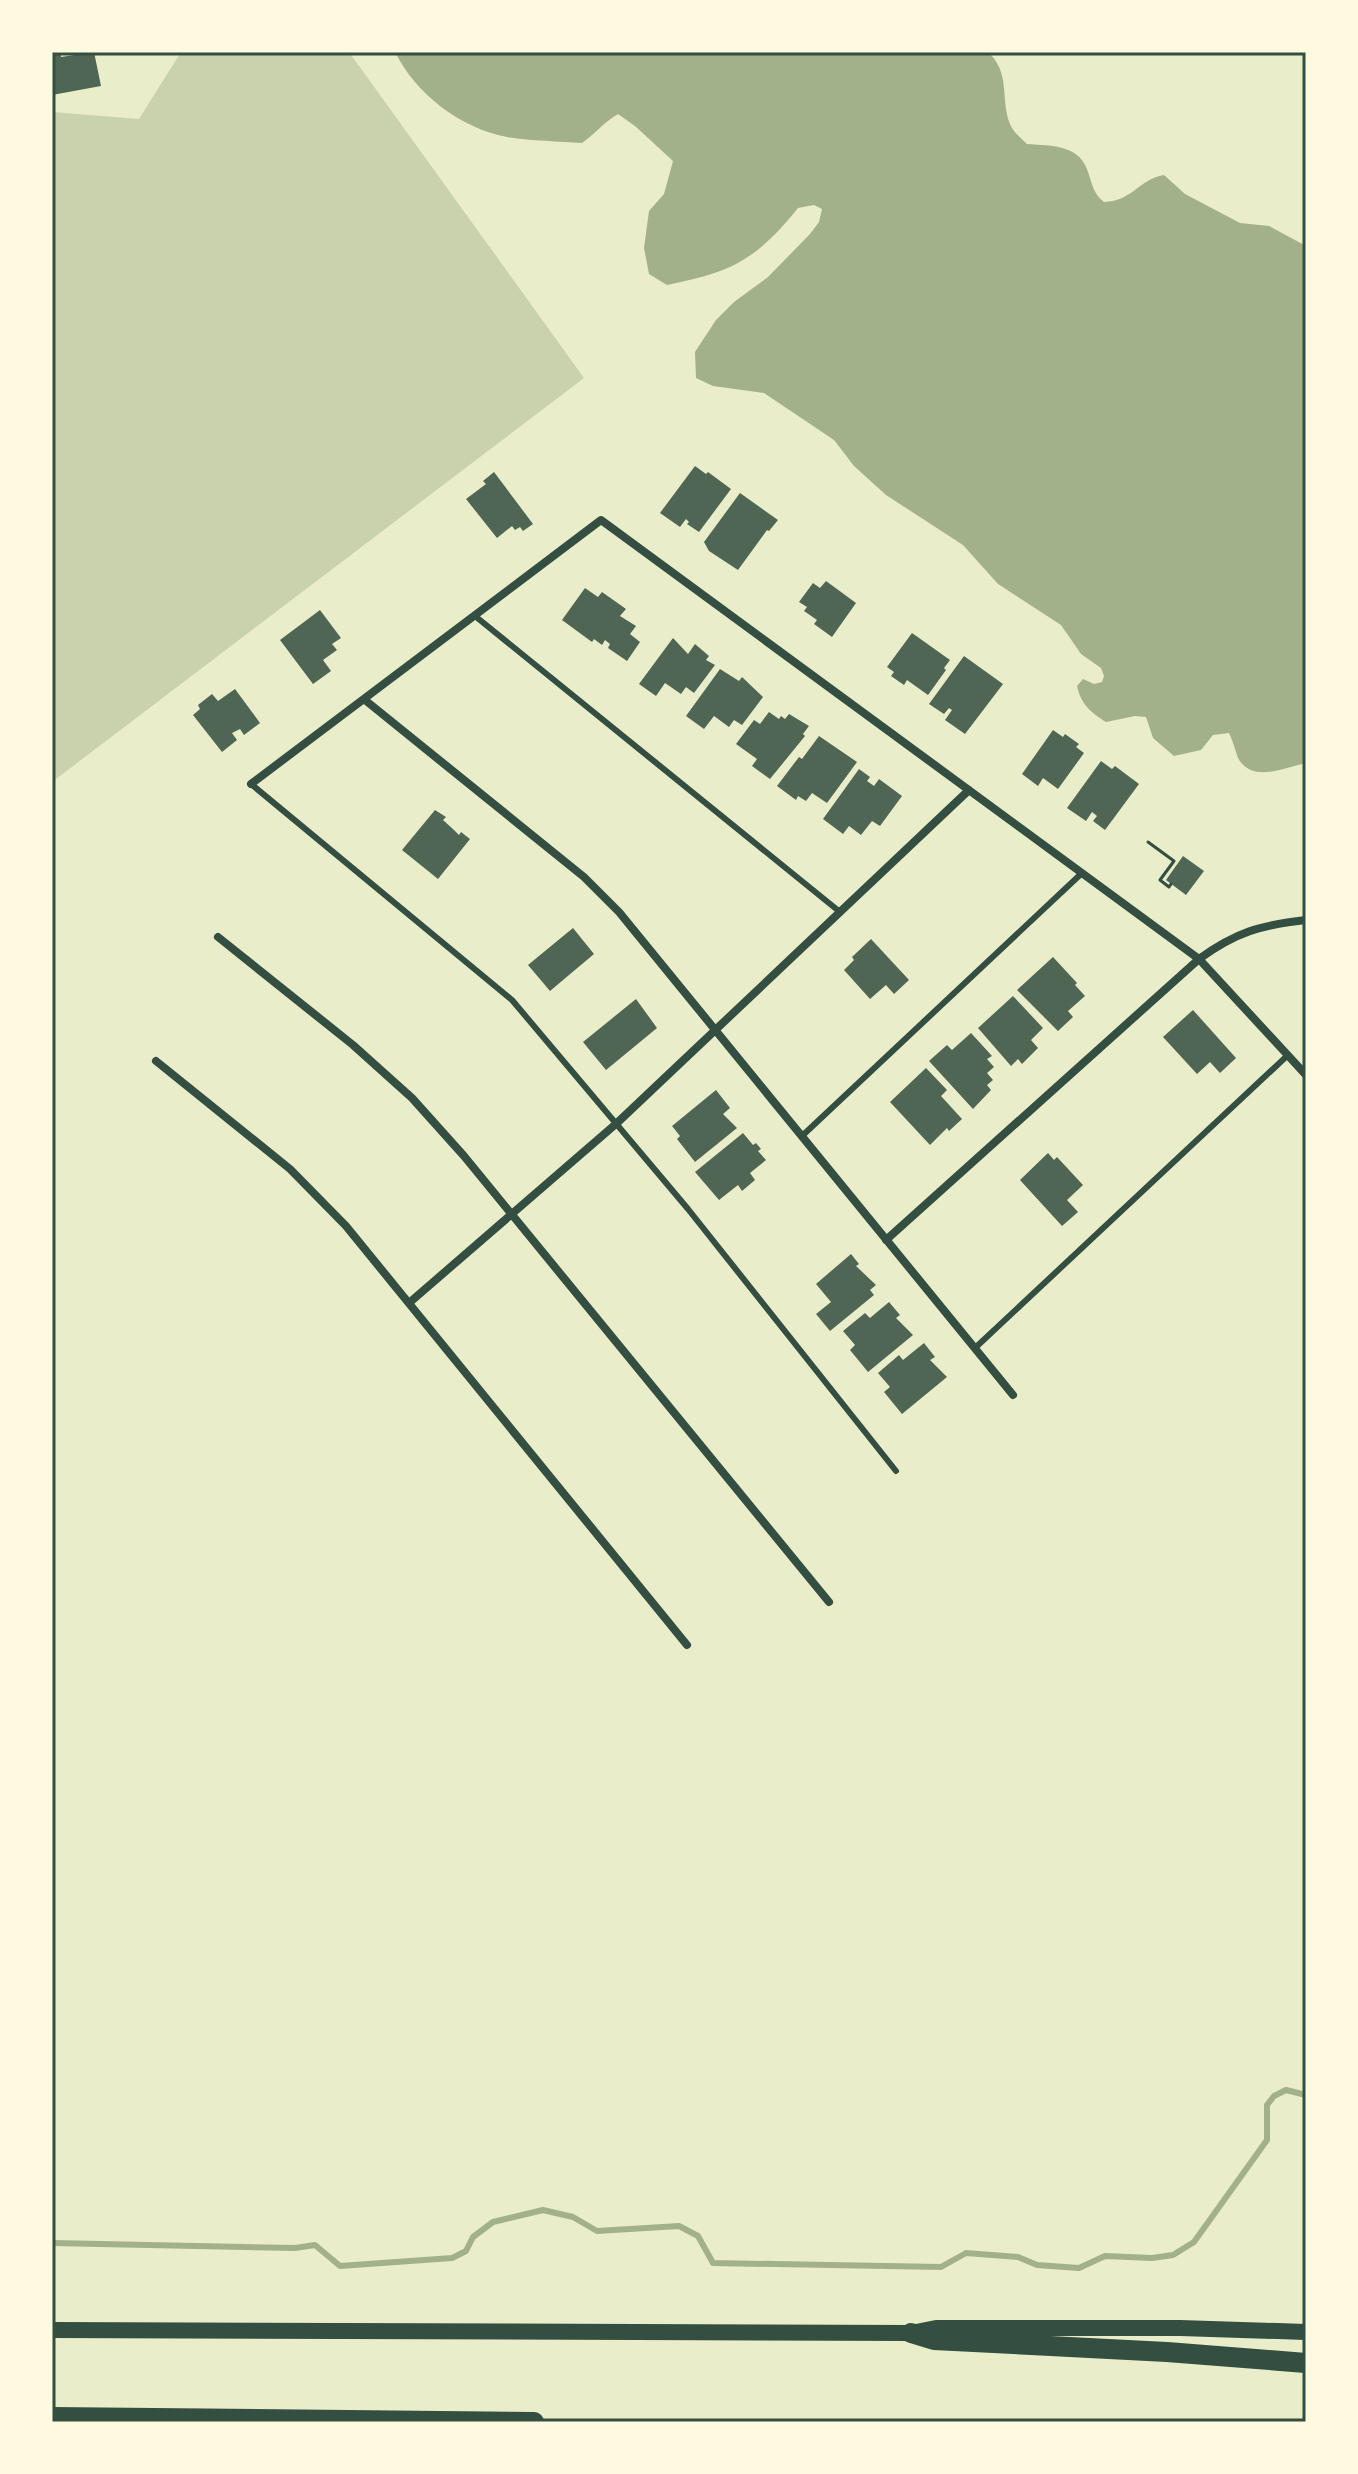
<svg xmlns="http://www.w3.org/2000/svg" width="1358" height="2474" font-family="'Public Sans',sans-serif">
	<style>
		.green { fill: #cad2ad }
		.water { fill: #a3b18a }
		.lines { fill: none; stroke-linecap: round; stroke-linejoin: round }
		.stream { stroke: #a3b18a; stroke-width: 6 }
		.building { fill: #4f6655 }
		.path { stroke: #344e41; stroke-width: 3 }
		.service { stroke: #344e41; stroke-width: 6 }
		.minor { stroke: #344e41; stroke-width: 8 }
		.secondary { stroke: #344e41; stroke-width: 16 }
		.motorway { stroke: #344e41; stroke-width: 20 }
		.neatline { fill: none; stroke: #344e41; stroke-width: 3 }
	</style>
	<rect width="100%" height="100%" fill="#e9edc9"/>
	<path class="green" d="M181 52H349L584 378 52 782V112L139 119Z"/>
	<path class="water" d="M395 52H988C1011 73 1000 98 1010 124 1013 132 1021 138 1027 144 1053 146 1081 144 1089 175 1093 187 1094 194 1104 202 1133 201 1139 179 1164 175L1185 194 1240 223 1269 226 1306 246V763C1286 767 1252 784 1238 758 1235 750 1233 741 1229 733L1213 735 1201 750 1174 756 1153 738 1146 717 1135 716 1106 722C1090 712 1081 704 1077 686L1083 679 1094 684 1102 682 1104 676 1101 668 1081 654 1061 625 998 584 963 545 886 495 854 466 834 440 764 393 713 386 696 378 695 352 716 320 734 302 768 277 810 234 819 222 822 209 814 205 798 208C756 260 732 272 667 285L649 274 644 248 649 211 664 194 673 161 635 126 618 114C604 122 595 134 582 143 558 141 531 141 507 137 460 128 416 94 395 52Z"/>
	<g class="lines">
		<path class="stream" d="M52 2243 295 2248 315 2245 340 2266 452 2258 466 2251 473 2237 493 2222 543 2210 573 2217 597 2231 679 2226 698 2236 713 2263 941 2267 966 2253 1018 2257 1037 2265 1079 2268 1105 2256 1152 2258 1173 2255 1194 2242 1267 2140V2105L1274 2096 1286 2090 1306 2095"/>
	</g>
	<path class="building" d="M52 52H60L61 57 94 52 101 86 52 95Z
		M695 466 706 474 708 472 731 489 699 532 687 524 689 522 686 519 680 527 660 513Z
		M494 472 533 524 523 531 520 527 515 530 512 526 497 538 466 499 486 484 483 481Z
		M740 493 778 520 769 531 767 530 738 570 709 551 704 542Z
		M826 581 856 603 832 637 814 624 817 620 804 611 807 607 799 602 813 583 820 588Z
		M585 588 598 597 602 592 626 609 620 616 636 626 630 634 640 642 627 661 608 648 610 644 605 640 602 645 594 639 592 642 562 620Z
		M320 610 341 638 332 644 337 650 323 660 331 671 313 684 280 640Z
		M912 633 950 660 944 668 946 670 928 695 907 680 904 685 891 676 894 672 887 667Z
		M673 638 688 654 695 644 709 656 706 660 715 665 694 693 686 687 681 694 665 683 656 696 639 684Z
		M964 656 1003 684 965 734 945 720 952 710 949 708 944 714 929 704Z
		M720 669 739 681 742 677 763 697 742 725 734 720 729 727 714 716 704 729 686 716Z
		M235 689 260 723 244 735 240 729 232 733 237 740 222 752 193 715 200 709 198 705 212 694 218 701Z
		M769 712 779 719 781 716 785 719 789 714 809 726 803 734 805 736 770 779 752 766 757 759 736 744 754 720 760 724Z
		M1053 730 1063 737 1065 734 1079 744 1076 747 1084 753 1058 789 1043 778 1038 786 1022 774Z
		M819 736 857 762 827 803 812 793 806 801 798 796 796 800 777 786 799 757 802 759Z
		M1101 761 1112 769 1115 766 1139 784 1105 830 1093 821 1097 816 1092 812 1086 821 1067 808Z
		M859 769 870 777 867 781 874 786 879 779 902 796 880 826 872 821 861 835 849 826 843 834 823 819Z
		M435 810 446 817 443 820 454 830 459 835 461 832 470 839 438 879 402 850Z
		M1183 856 1204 871 1186 895 1166 880Z
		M573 928 594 954 550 991 528 965Z
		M871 939 909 980 894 994 886 985 870 999 844 970 854 960 852 957Z
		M1053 957 1077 983 1075 985 1085 996 1068 1011 1073 1017 1058 1031 1017 990Z
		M1013 996 1043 1028 1031 1040 1038 1048 1022 1064 1018 1059 1011 1066 978 1028Z
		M636 999 657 1028 606 1070 583 1042Z
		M1193 1010 1236 1058 1220 1073 1210 1062 1197 1074 1163 1037Z
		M971 1033 992 1056 987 1059 994 1067 987 1073 993 1080 987 1085 991 1090 973 1109 929 1061 947 1045 952 1050Z
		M926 1068 947 1090 941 1096 962 1119 949 1131 947 1128 930 1145 890 1102Z
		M716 1090 730 1108 723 1114 737 1128 695 1162 677 1139 680 1136 672 1126Z
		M743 1133 753 1145 756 1143 761 1149 758 1151 766 1160 750 1173 755 1180 742 1191 738 1185 719 1200 695 1172Z
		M1048 1153 1054 1160 1057 1157 1083 1185 1067 1200 1078 1212 1062 1226 1020 1180Z
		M851 1254 859 1264 856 1266 876 1285 870 1290 874 1295 830 1331 816 1314 831 1302 816 1284Z
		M889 1302 900 1315 896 1318 913 1335 868 1372 850 1350 855 1345 843 1331 865 1313 870 1318Z
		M924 1343 935 1357 930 1360 947 1377 902 1414 884 1392 890 1387 878 1373 899 1355 903 1360Z"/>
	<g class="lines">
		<path class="path" d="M1148 842 1174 861 1160 880 1169 887 1171 884"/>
		<path class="service" d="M475 616 840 912
			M251 784 512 1000 688 1209 896 1471
			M802 1136 1082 873
			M975 1348 1288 1055"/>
		<path class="minor" d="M365 700 584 877 619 912 1013 1395
			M251 784 601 520 1199 959 1306 1075
			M218 937 353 1045 412 1098 464 1156 829 1602
			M156 1061 290 1169 346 1226 687 1645
			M886 1240 1199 959C1236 932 1261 925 1306 920
			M409 1303 617 1123 969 790"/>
		<path class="secondary" d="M52 2330 911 2333 936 2328H1180L1306 2332"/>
		<path class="motorway" d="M911 2333 934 2340 1167 2352 1306 2363
			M52 2417 534 2422"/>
	</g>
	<rect width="1358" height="2474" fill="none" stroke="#fefae0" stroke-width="108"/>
	<rect x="54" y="54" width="1250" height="2366" class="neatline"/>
</svg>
